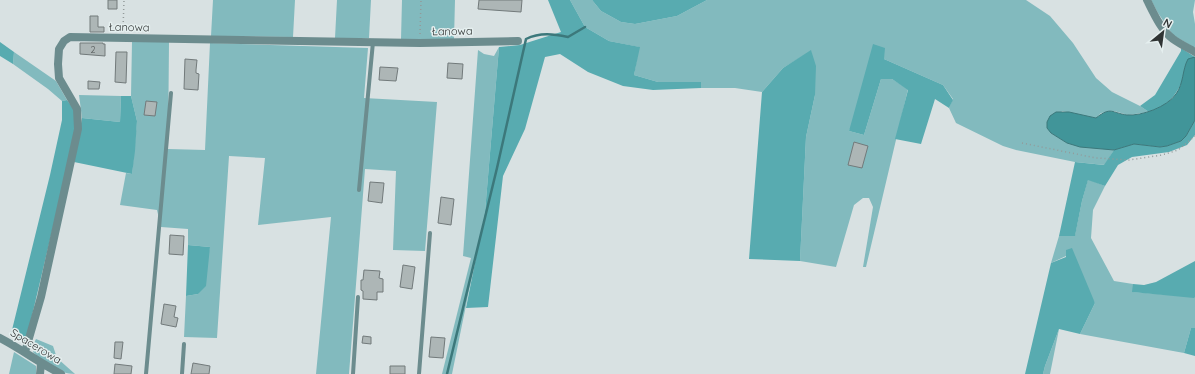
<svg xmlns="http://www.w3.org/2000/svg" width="1195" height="374" font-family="Quicksand,sans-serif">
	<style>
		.green { fill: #82babe }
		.forest { fill: #58abb0 }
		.water { fill: #419599; stroke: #3c787b }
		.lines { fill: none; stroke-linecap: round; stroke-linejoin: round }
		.stream { stroke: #3c787b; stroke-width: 2.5 }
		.building { fill: #adb6b6; stroke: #727a7b }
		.path { stroke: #939a9a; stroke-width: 1.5; stroke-dasharray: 1 3; stroke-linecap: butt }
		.service { stroke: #6c8c8e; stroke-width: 4 }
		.minor { stroke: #6c8c8e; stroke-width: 8 }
		.labels { text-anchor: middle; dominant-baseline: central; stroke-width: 3; stroke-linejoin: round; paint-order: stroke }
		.number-label { font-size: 9px; fill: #4f5454 }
		.street-label { font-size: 11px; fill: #303434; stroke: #e5efef }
	</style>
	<rect width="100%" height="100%" fill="#d8e1e2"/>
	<path class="green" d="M213 0H295L293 37 211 36Z
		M337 0H371L369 38H335Z
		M402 0H455L454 39H401Z
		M570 0H592L601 11 621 22 635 24 677 16 707 0H1026L1050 16 1073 43 1096 78 1112 92 1140 106 1149 112 1128 115 1114 111 1101 113 1096 118 1062 111 1051 133 1067 143 1114 150 1105 165 1075 162 1016 150 1003 146 956 123 949 108 953 99 943 85 884 59 849 131 864 135 881 79H892L908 89 866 267H863L873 207 869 198H863L854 205 836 267 800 261 806 137 815 95 811 51 783 68 762 92 735 88H701L700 82H658L634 75 639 47 609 41 585 27Z
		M1151 0H1195L1193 12 1195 24V48L1173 35 1158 13Z
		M132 42H169L168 149 205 150 210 43 368 48 364 98 437 102 425 251 393 250 396 171 365 169 349 374H316L331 217 258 225 265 158 229 156 217 338 184 337 186 296 198 294 210 247 188 245V229L161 227 157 210 120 205 126 173 132 174 137 121 131 96Z
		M499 47 485 212 452 374H442L471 258 463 256 478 50 484 54 494 56Z
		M14 52 56 81 67 100 62 101 48 89 13 64Z
		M79 95 121 96 120 122 82 118Z
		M1088 179 1105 186 1093 210 1091 238 1114 281 1133 284V292L1195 297V328H1191L1184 353 1080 334 1095 303 1066 256 1051 263 1059 236 1075 235 1082 201Z
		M1059 329 1050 374H1043L1045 366Z
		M36 339 53 346 57 358 75 374C60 374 43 363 33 352V345Z
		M14 352 36 366V374H9Z"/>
	<path class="forest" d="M548 0H570L585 27 609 41 640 47 634 75 658 82H701V88L653 90 623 86 588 72 560 54 545 57 525 129 503 176 488 307 466 308 485 212 499 47 520 45 561 32Z
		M592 0H707L677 16 635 24 621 22 601 11Z
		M0 42 14 52 13 64 0 56Z
		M873 44 885 48 884 59 943 85 953 100 949 108 935 99 921 144 895 139 908 90 892 79H881L864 135 849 131Z
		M1181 48 1195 57C1192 61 1190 66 1188 71 1176 93 1174 103 1149 112L1140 106 1155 95 1181 51Z
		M811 50 816 66 815 95 806 137 800 261 749 259 762 92 783 68Z
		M121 96H131L137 121 135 151 132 174 74 162 82 118 120 122Z
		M67 100 75 111 76 130 26 341 11 334 50 175 62 120V101Z
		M1195 120V135L1187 145 1169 152 1132 157 1118 165 1105 186 1088 180 1082 201 1075 236H1059L1075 162 1104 165 1114 150 1127 146 1134 144 1160 147 1167 146 1181 141 1186 136Z
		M188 245 210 247 206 286 198 294 186 296Z
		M1072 248 1095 303 1080 334 1059 329 1045 366 1043 374H1025L1051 263 1066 257V250Z
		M1195 261V297L1194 298 1132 292 1133 284 1144 285 1156 282Z
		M1191 328H1195V356L1184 353Z"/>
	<path class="water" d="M1195 57V120L1186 136 1181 141 1167 146 1160 147 1134 144 1114 150 1080 147 1067 143 1051 133 1047 128V122L1050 116 1056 112H1069L1096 118C1111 106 1112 113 1127 115 1142 116 1167 107 1176 94 1184 83 1182 70 1188 59Z"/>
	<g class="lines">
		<path class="stream" d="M447 374 497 168 526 39C540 32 554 34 568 37L585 27"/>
	</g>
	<path class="building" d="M108 0H117V9H108Z
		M479 0H522L521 12 478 9Z
		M90 16H98V27H104V32H90Z
		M80 43H103V44H105V56L80 54Z
		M116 52H127L126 83 115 82Z
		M185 59 197 60 196 70V73L199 74 198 90 184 89Z
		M448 63 463 64 462 79 447 78Z
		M380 67 398 68 396 81 379 80Z
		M88 81 100 82 99 89H88Z
		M146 101 157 102 155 116 144 115Z
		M854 142 868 146 862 168 848 165Z
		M370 182 384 183 382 203 368 201Z
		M441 197 454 199 451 225 438 223Z
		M170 235 184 236 183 255 169 254Z
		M403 265 415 267 412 289 400 287Z
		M364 270 380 271 379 278 383 279V292H377V300L363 299V291L361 290V280H363Z
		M164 304 176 306 174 317 178 318 176 327 161 324Z
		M363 336 371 337V344L362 343Z
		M431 337 445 338 443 358 429 357Z
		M115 342H123L121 359 114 358Z
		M193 363 210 366 209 374H191Z
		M115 364 132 366 131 374H114Z
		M390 366H405V374H390Z"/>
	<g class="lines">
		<path class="path" d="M123 30 124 0
			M420 34 421 0
			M1022 143 1096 158 1129 160 1162 155 1178 150 1195 136"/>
		<path class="service" d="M359 190 373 42
			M146 374 171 93
			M182 374 184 344
			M353 374 358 297
			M419 374 430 233"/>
		<path class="minor" d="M1147 0C1154 14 1161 30 1173 39 1180 44 1188 48 1195 52
			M0 338C21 349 40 363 61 374
			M25 352 41 297 78 129 77 109 59 78 58 64 59 49 64 41 70 37 420 43 518 41
			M40 374 41 363"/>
	</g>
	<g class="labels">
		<g class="number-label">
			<text x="93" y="49">2</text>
		</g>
		<g class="street-label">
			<text transform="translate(129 27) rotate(1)">Łanowa</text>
			<text transform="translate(452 31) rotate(-1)">Łanowa</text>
			<text transform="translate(36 346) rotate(31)">Spacerowa</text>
		</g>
	</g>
	<g transform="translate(1163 32) rotate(29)" stroke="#e5efef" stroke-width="3" paint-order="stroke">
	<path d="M0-3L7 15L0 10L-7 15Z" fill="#303434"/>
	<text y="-6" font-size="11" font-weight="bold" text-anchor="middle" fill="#303434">N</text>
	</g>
</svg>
